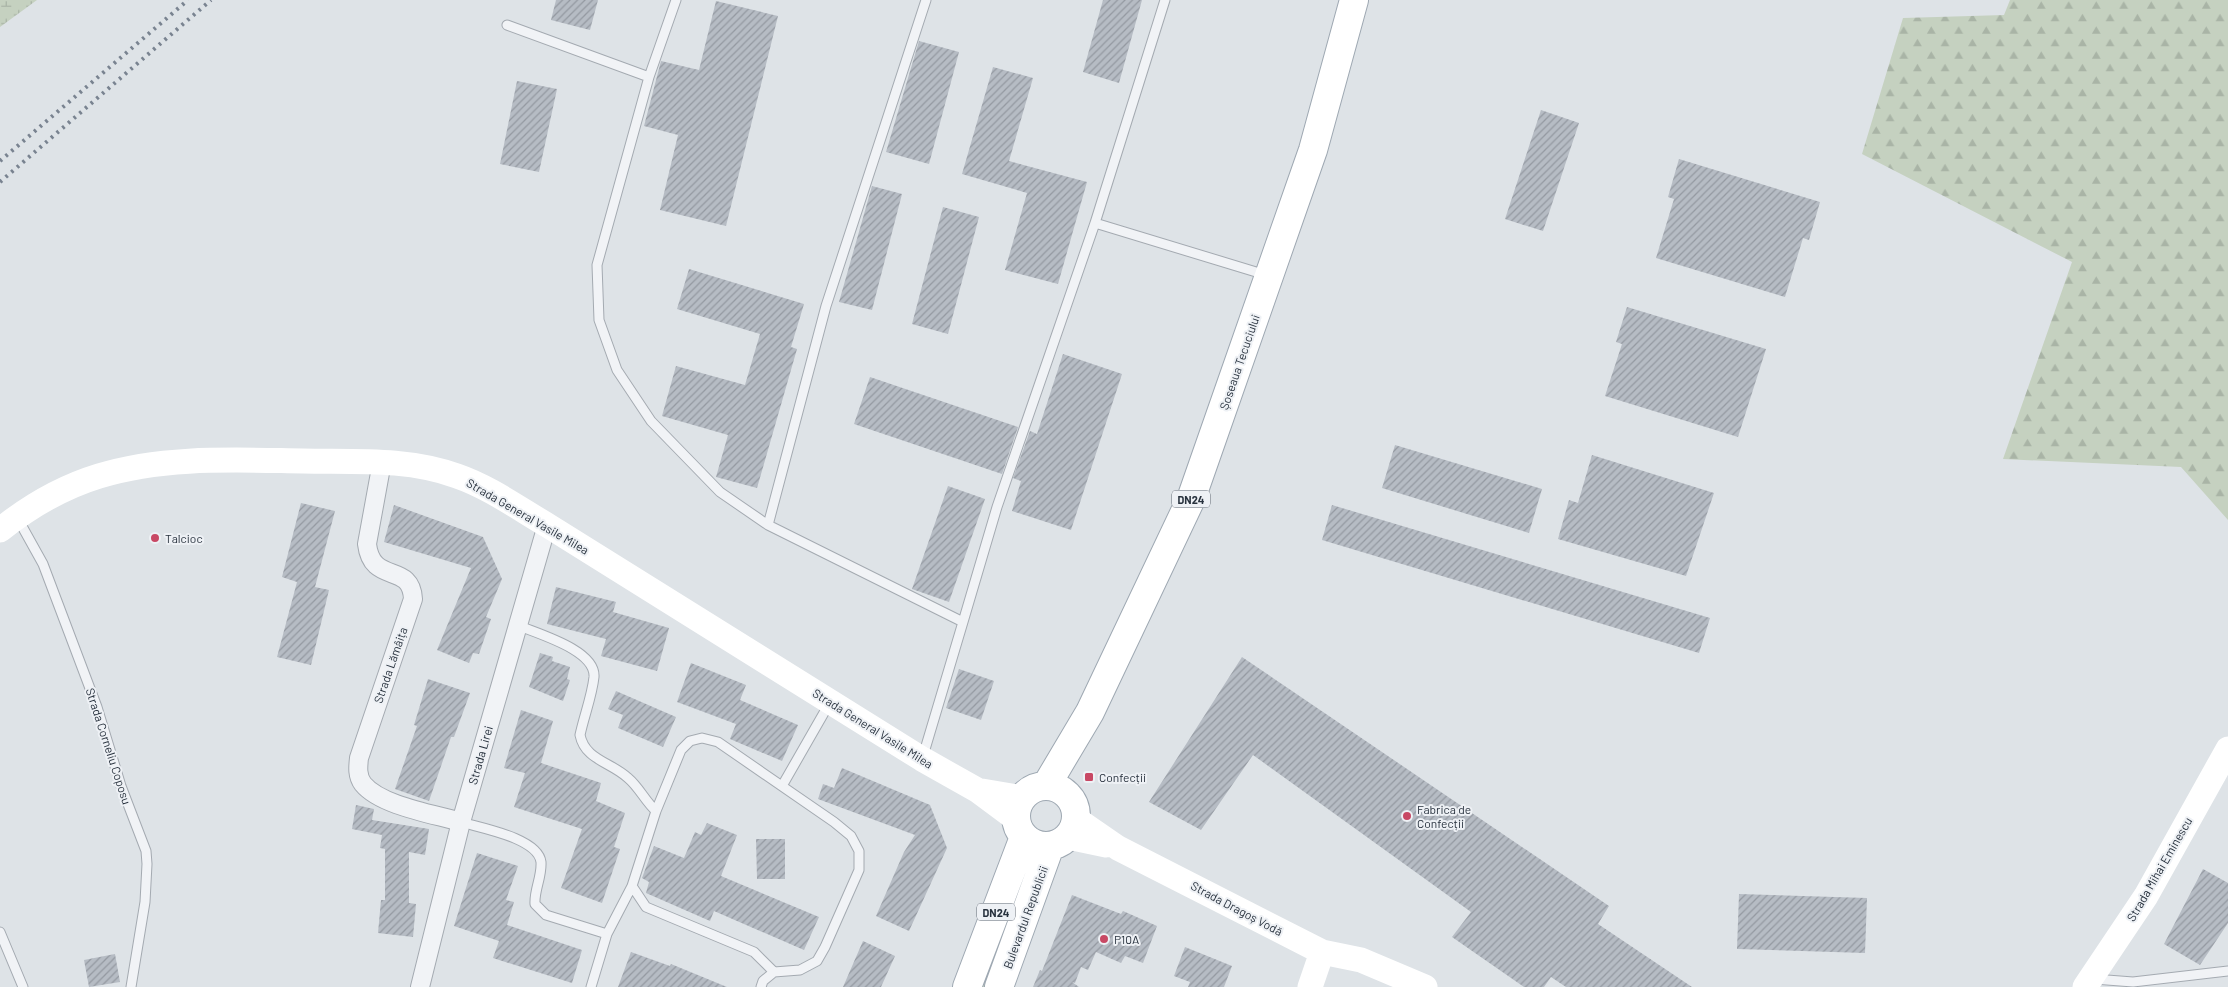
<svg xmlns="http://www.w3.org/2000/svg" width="2228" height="987" font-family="Barlow,sans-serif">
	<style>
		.grass { fill: url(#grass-dots) }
		.forest { fill: url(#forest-firs) }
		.wetland { fill: url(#wetland-marsh) }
		.building { fill: url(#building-hatch) }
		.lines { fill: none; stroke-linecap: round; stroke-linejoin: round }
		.lane-casing { stroke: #a4aab1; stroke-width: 11 }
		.street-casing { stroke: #a4aab1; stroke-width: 20 }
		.primary-casing { stroke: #9ea8b2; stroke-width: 30 }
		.lane { stroke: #f1f3f6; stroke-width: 9 }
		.street { stroke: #f1f3f6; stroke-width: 18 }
		.secondary { stroke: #fff; stroke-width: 25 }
		.primary { stroke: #fff; stroke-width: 28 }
		.rail { stroke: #798390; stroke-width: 4; stroke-dasharray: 2.5 5; stroke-linecap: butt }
		.poi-dot { fill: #c84864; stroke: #eef1f5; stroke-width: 2 }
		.labels { text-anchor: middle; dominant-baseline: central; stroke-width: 4; stroke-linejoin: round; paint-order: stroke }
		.shield { fill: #eef1f5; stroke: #636b75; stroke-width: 1 }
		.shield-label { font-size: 11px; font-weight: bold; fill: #28323e }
		.street-label { font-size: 12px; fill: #28323e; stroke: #eef1f5 }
		.poi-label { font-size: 12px; fill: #28323e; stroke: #eef1f5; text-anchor: start }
	</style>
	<defs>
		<pattern id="grass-dots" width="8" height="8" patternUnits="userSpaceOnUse" patternTransform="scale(1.25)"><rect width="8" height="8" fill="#c5d1c0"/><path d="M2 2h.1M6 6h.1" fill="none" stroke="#a9b4a6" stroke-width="1.8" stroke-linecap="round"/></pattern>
		<pattern id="forest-firs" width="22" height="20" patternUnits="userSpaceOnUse" patternTransform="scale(1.25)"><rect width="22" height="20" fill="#c5d1c0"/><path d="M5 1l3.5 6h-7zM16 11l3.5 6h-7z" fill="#a9b4a6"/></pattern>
		<pattern id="wetland-marsh" width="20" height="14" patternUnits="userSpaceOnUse" patternTransform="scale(1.25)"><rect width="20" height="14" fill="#c5d1c0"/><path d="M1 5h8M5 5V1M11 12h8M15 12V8" fill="none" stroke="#a9b4a6"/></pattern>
		<pattern id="building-hatch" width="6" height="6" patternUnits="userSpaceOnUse" patternTransform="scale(1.25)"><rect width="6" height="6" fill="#b6bcc4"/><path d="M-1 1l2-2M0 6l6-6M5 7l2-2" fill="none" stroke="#9499a1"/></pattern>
	</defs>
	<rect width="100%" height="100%" fill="#dee3e7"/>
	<path class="grass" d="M1004 927 1011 930 989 987H980Z"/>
	<path class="forest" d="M2010 0H2228V520L2181 467 2003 459 2072 262 1862 154 1903 18 2004 15Z"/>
	<path class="wetland" d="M0 0H37L0 27Z"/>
	<path class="building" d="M556 0H598L590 30 551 20Z
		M1103 0H1142L1119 83 1083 72Z
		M716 1 778 16 726 226 660 210 678 135 644 126 661 61 699 70Z
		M919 41 959 52 929 164 886 152Z
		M993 67 1033 78 1009 161 1087 182 1058 284 1005 270 1027 193 962 174Z
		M517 81 557 89 539 172 500 164Z
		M1541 110 1579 123 1543 231 1505 219Z
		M1679 159 1820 202 1809 240 1803 238 1785 297 1656 258 1674 199 1668 197Z
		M872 186 902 194 872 310 839 302Z
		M943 207 979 217 948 334 912 324Z
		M689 269 804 304 791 347 797 349 757 488 716 477 728 435 662 416 676 366 745 385 760 334 677 309Z
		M1627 307 1766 349 1738 437 1605 396 1622 344 1616 342Z
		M1063 354 1122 374 1071 530 1012 511 1021 481 1013 478 1030 431 1037 434Z
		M870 377 1018 427 1002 474 854 424Z
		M1395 445 1542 489 1529 533 1382 488Z
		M1592 455 1714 493 1686 576 1558 539 1569 500 1578 503Z
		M948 486 985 499 949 602 912 589Z
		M301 503 335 511 315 587 329 590 311 665 277 657 297 582 282 577Z
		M394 505 483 537 502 579 486 617 491 619 479 654 473 653 469 663 437 650 471 568 384 542Z
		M1332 505 1710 618 1699 653 1322 540Z
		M556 587 616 602 613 612 669 628 657 671 601 656 606 639 547 624Z
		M540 653 553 657 552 661 570 667 567 679 570 680 563 701 529 687Z
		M1242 657 1609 906 1598 924 1692 987H1566L1551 977 1544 987H1524L1452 937 1471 912 1253 755 1201 830 1149 802Z
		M691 663 746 685 740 700 798 725 782 761 730 739 736 724 677 702Z
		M959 669 994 681 981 720 946 708Z
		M428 679 470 693 454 737H451L429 801 395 789 417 726 414 725Z
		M616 691 676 717 663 747 618 728 623 715 608 709Z
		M521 710 553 721 541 763 601 783 596 801 625 813 614 847 620 849 602 903 561 888 582 829 514 807 525 773 504 768Z
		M842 768 930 805 947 848 909 931 876 916 904 852 915 835 818 799 823 784 834 788Z
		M356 805 374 809 372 820 429 829 425 855 409 852V903L416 904 413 937 378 933 381 900H385V849L380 848 382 835 352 829Z
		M707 823 737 835 721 876 819 917 804 950 714 911 710 921 646 893 649 882 642 878 654 846 684 858 695 832 701 835Z
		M756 839H785V879H757Z
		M477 853 518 866 506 900 514 902 507 925 582 950 572 983 493 958 499 941 454 926Z
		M2203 869 2228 883V923L2200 965 2164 944Z
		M1739 894 1867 898 1865 953 1737 949Z
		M1072 895 1121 914 1123 911 1157 926 1143 963 1125 956 1121 963 1096 952 1088 970 1081 967 1075 983 1072 982 1079 987H1033L1040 970 1042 971Z
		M863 941 895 956 881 987H843Z
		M1185 947 1232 966 1224 987H1188L1190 982 1174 976Z
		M631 952 670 966 671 964 727 987H618Z
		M115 954 120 982 89 987 84 960Z"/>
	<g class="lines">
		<defs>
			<path id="lane" d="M507 25 649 77 597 265 599 320 617 370 651 421 720 492 768 525 826 306 926 0
				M649 77 676 0
				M1095 223 1165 0
				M18 519 43 564 97 707 121 786 146 851 147 864 145 902 131 987
				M768 525 963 622 997 507 1095 223 1266 275
				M517 625C538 634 596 650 594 677 592 696 584 716 580 735 585 760 611 762 628 778 639 787 645 801 656 811
				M702 738 718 742 834 822 851 836 859 851V870L825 947 817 961 800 970 774 972 754 952 646 907 632 886 656 811 681 750 690 741Z
				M923 756 963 622
				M782 786 829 704
				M461 822C481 828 538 838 541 862 542 877 534 890 535 904L546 915 607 934
				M0 932 23 987
				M2094 979 2133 982 2228 971
				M591 987 607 934 632 886
				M761 987 763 981 774 972"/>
			<path id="street" d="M382 462 367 544C372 586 411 561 413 599L359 758C358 767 357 776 363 784 381 806 434 814 461 822
				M420 987 461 822 547 525"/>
			<path id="primary" d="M1046 786 1090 712 1191 499 1313 150 1354 0
				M1016 816a30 30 0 1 1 60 0a30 30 0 1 1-60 0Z
				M967 987 1024 837
				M999 987 1050 846"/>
		</defs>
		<use href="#lane" class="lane-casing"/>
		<use href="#street" class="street-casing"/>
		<use href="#primary" class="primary-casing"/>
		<use href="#lane" class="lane"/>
		<use href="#street" class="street"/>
		<path class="secondary" d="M0 530C30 506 63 487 99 476 164 456 236 460 303 461 354 462 408 458 457 476 489 487 518 508 547 525L922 759 977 790 1016 819
			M982 791 1022 798
			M1076 819 1118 848 1322 952 1361 960 1425 987
			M1068 837 1106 845
			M1310 987 1322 952
			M2085 987 2146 896 2228 749"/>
		<use href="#primary" class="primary"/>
		<path class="rail" d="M0 161 188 0
			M0 182 211 0"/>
	</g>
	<g class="poi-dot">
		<circle cx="155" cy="538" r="5"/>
		<rect x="1084" y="772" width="10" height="10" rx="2.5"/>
		<circle cx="1407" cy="816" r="5"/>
		<circle cx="1104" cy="939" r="5"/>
	</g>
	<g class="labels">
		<g class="shield">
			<rect x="1172" y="490.5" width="38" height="17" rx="4"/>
			<rect x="977" y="903.5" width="38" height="17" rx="4"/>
		</g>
		<g class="shield-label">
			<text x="1191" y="499">DN24</text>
			<text x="996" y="912">DN24</text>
		</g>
		<g class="street-label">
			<text transform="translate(1239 362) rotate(-71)">Șoseaua Tecuciului</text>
			<text transform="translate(528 516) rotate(30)">Strada General Vasile Milea</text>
			<text transform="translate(390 665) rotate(-71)">Strada Lămâița</text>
			<text transform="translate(873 728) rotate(32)">Strada General Vasile Milea</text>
			<text transform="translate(109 746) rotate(72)">Strada Corneliu Coposu</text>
			<text transform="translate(480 755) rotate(-74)">Strada Lirei</text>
			<text transform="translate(2159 869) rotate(-60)">Strada Mihai Eminescu</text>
			<text transform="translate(1237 908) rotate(28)">Strada Dragoș Vodă</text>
			<text transform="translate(1025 917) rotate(-70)">Bulevardul Republicii</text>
		</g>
		<g class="poi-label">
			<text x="165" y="538">Talcioc</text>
			<text x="1099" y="777">Confecții</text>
			<text x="1417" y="809">Fabrica de<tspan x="1417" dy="14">Confecții</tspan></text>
			<text x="1114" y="939">P10A</text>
		</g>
	</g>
</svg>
